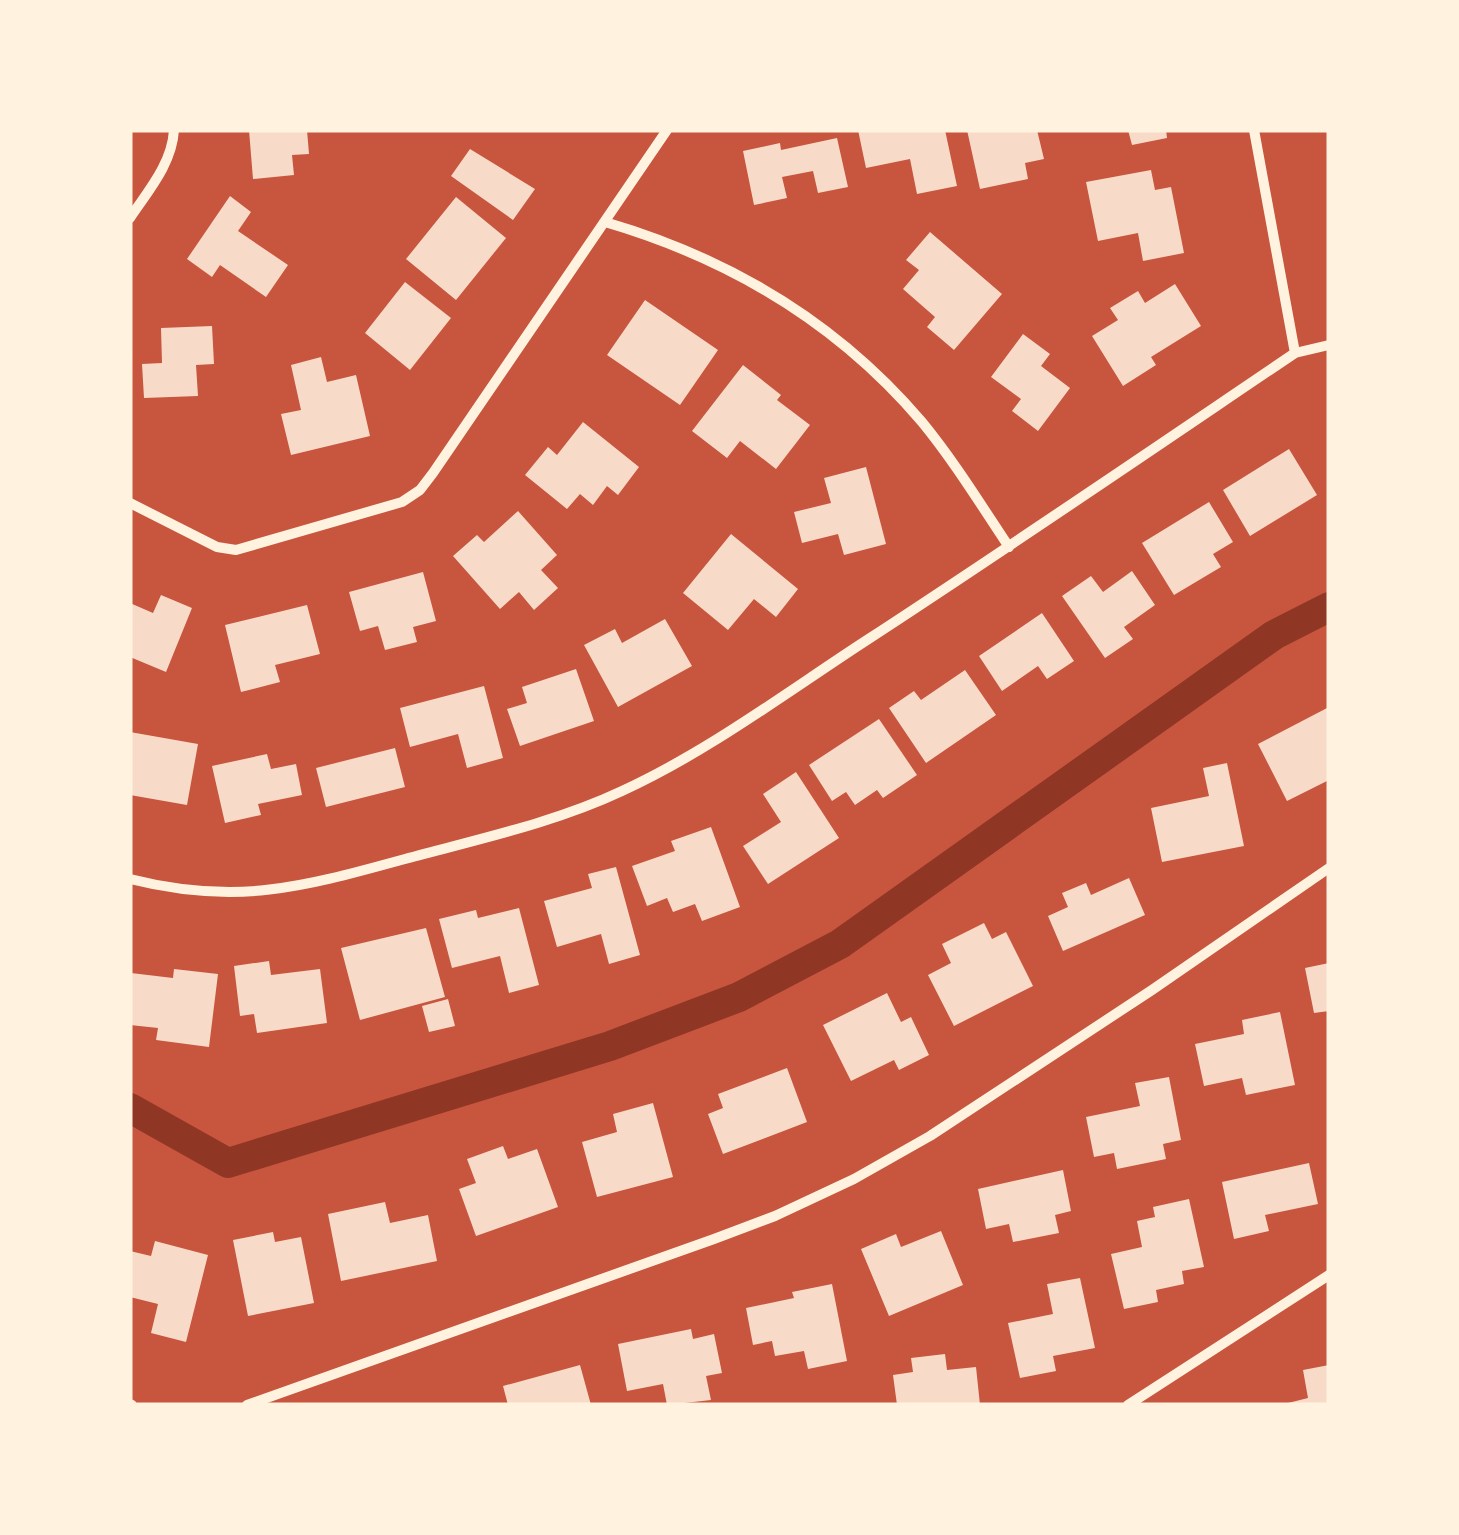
<svg xmlns="http://www.w3.org/2000/svg" width="1459" height="1535" font-family="Arial,sans-serif">
	<style>
		.lines { fill: none; stroke-linecap: round; stroke-linejoin: round }
		.canal { stroke: #8f3625; stroke-width: 30 }
		.building { fill: #f7dbc8 }
		.minor { stroke: #fff3e0; stroke-width: 10 }
	</style>
	<rect width="100%" height="100%" fill="#c8553d"/>
	<g class="lines">
		<path class="canal" d="M130 1108 228 1163 610 1046 739 997 840 944 1274 635 1329 607"/>
	</g>
	<path class="building" d="M249 130H307L309 154 292 155 294 175 253 179Z
		M858 130H945L957 186 917 194 910 159 866 168Z
		M967 130H1037L1044 159 1025 163 1028 179 980 189Z
		M1128 130H1166L1167 138 1132 145Z
		M837 138 848 187 818 193 813 171 782 177 787 198 754 205 743 151 780 143 781 150Z
		M470 149 535 189 513 220 451 176Z
		M1151 170 1155 190 1171 187 1184 253 1143 261 1138 233 1098 241 1086 182Z
		M230 196 251 212 238 231 288 265 266 297 220 265 212 277 187 259Z
		M456 197 506 238 456 300 406 259Z
		M930 232 1002 294 954 350 927 327 935 317 903 289 919 270 906 260Z
		M405 282 451 318 410 370 365 333Z
		M1175 284 1201 326 1151 357 1156 365 1123 386 1092 336 1118 320 1110 308 1138 291 1145 303Z
		M645 300 718 350 680 405 607 355Z
		M212 326 214 364 196 365 198 396 144 398 142 364 162 363 161 328Z
		M1023 334 1050 354 1041 366 1070 388 1038 431 1012 411 1021 399 991 377Z
		M321 357 327 382 356 375 370 436 291 455 281 414 301 410 291 365Z
		M743 365 781 395 777 400 810 425 776 469 740 441 727 458 692 431Z
		M583 422 639 467 618 495 607 486 593 505 580 494 567 509 525 475 548 447 557 455Z
		M1289 449 1317 495 1250 536 1223 490Z
		M866 467 886 544 844 555 838 534 802 543 794 512 831 503 824 478Z
		M1209 502 1233 542 1213 554 1221 567 1174 595 1142 543Z
		M518 511 557 555 541 570 558 588 534 610 519 592 500 609 453 556 477 535 484 542Z
		M731 534 798 589 776 617 754 599 728 630 683 593Z
		M1132 571 1155 605 1124 627 1133 639 1105 658 1062 596 1091 576 1103 592Z
		M423 572 436 621 413 627 417 642 385 650 378 626 360 631 349 592Z
		M161 595 192 608 166 672 130 657V603L153 613Z
		M307 605 320 654 275 665 280 682 241 692 225 625Z
		M1042 613 1074 661 1047 679 1038 666 1002 691 979 656Z
		M665 619 692 666 618 707 584 645 615 629 622 643Z
		M576 669 594 721 520 746 507 709 527 703 522 687Z
		M965 670 996 715 926 763 889 708 914 691 921 700Z
		M484 686 503 758 467 768 458 734 410 747 400 708Z
		M1329 707V780L1287 801 1258 744Z
		M879 719 917 775 883 798 877 790 855 805 846 792 832 801 809 765Z
		M130 732 198 744 187 805 130 795Z
		M395 748 405 787 326 807 316 768Z
		M267 754 271 769 296 764 302 795 258 804 261 815 225 823 212 766Z
		M1227 763 1244 846 1162 862 1151 808 1209 796 1203 768Z
		M796 772 839 838 768 884 743 846 781 822 763 794Z
		M711 827 740 907 702 921 695 904 673 912 667 898 647 906 632 866 675 851 671 841Z
		M616 867 640 955 609 964 601 934 557 947 544 901 592 888 588 874Z
		M1129 878 1145 915 1063 951 1048 916 1068 907 1062 893 1086 883 1091 895Z
		M519 908 539 985 509 993 500 956 452 968 439 919 476 910 478 918Z
		M984 923 992 939 1006 932 1033 986 954 1026 928 975 951 963 942 944Z
		M426 928 445 997 360 1020 341 948Z
		M269 961 271 975 320 969 327 1023 257 1033 254 1014 240 1016 234 966Z
		M1329 963V1011L1314 1013 1305 968Z
		M174 969 218 974 209 1047 156 1040 158 1028 130 1025 131 973 173 978Z
		M887 993 901 1022 911 1017 929 1055 899 1070 894 1060 851 1081 823 1025Z
		M448 999 455 1026 429 1032 422 1006Z
		M1280 1012 1295 1085 1246 1095 1242 1078 1204 1086 1195 1044 1244 1034 1242 1020Z
		M787 1068 807 1122 723 1154 708 1114 723 1108 718 1094Z
		M1169 1077 1181 1140 1163 1144 1166 1159 1117 1169 1114 1153 1094 1157 1086 1117 1140 1106 1135 1083Z
		M653 1103 673 1177 597 1197 582 1142 617 1132 613 1114Z
		M503 1146 508 1159 537 1149 558 1207 476 1236 459 1189 476 1183 467 1159Z
		M1309 1163 1318 1204 1265 1215 1269 1231 1234 1239 1222 1182Z
		M1063 1170 1071 1211 1055 1215 1059 1233 1013 1242 1009 1224 986 1229 978 1189Z
		M1189 1199 1204 1267 1182 1271 1184 1284 1156 1290 1158 1302 1124 1309 1111 1254 1142 1247 1137 1221 1155 1217 1153 1207Z
		M385 1202 390 1223 428 1215 437 1261 341 1281 328 1214Z
		M941 1231 963 1285 889 1316 861 1249 896 1234 901 1247Z
		M273 1232 275 1242 301 1237 314 1303 248 1316 233 1240Z
		M155 1241 208 1255 186 1342 151 1333 158 1304 130 1297V1251L151 1256Z
		M1080 1278 1095 1348 1053 1356 1056 1371 1020 1378 1008 1323 1053 1314 1047 1284Z
		M832 1284 847 1361 808 1369 804 1351 775 1356 772 1341 753 1345 746 1308 794 1298 792 1292Z
		M691 1329 693 1339 714 1334 722 1373 706 1376 711 1400 667 1405 663 1384 627 1391 618 1344Z
		M945 1354 947 1370 976 1367 980 1405H897L893 1375 913 1372 911 1358Z
		M580 1365 591 1405H508L503 1386Z
		M1329 1365V1405H1280L1308 1398 1303 1370Z"/>
	<g class="lines">
		<path class="minor" d="M1254 130 1295 353
			M130 218C148 191 172 164 174 130
			M605 222C728 258 838 323 922 422 954 461 981 505 1009 547
			M130 503 217 547 236 550 402 502 420 490 433 473 667 130
			M130 879C237 906 303 887 405 859 478 839 554 823 622 791 709 751 787 692 867 640 1011 546 1153 449 1295 353L1329 345
			M130 1404 132 1405
			M247 1405 714 1239 775 1216 854 1179 930 1136 1152 990 1329 868
			M1128 1405 1329 1275"/>
	</g>
	<rect width="1459" height="1535" fill="none" stroke="#fff3e0" stroke-width="265"/>
</svg>
